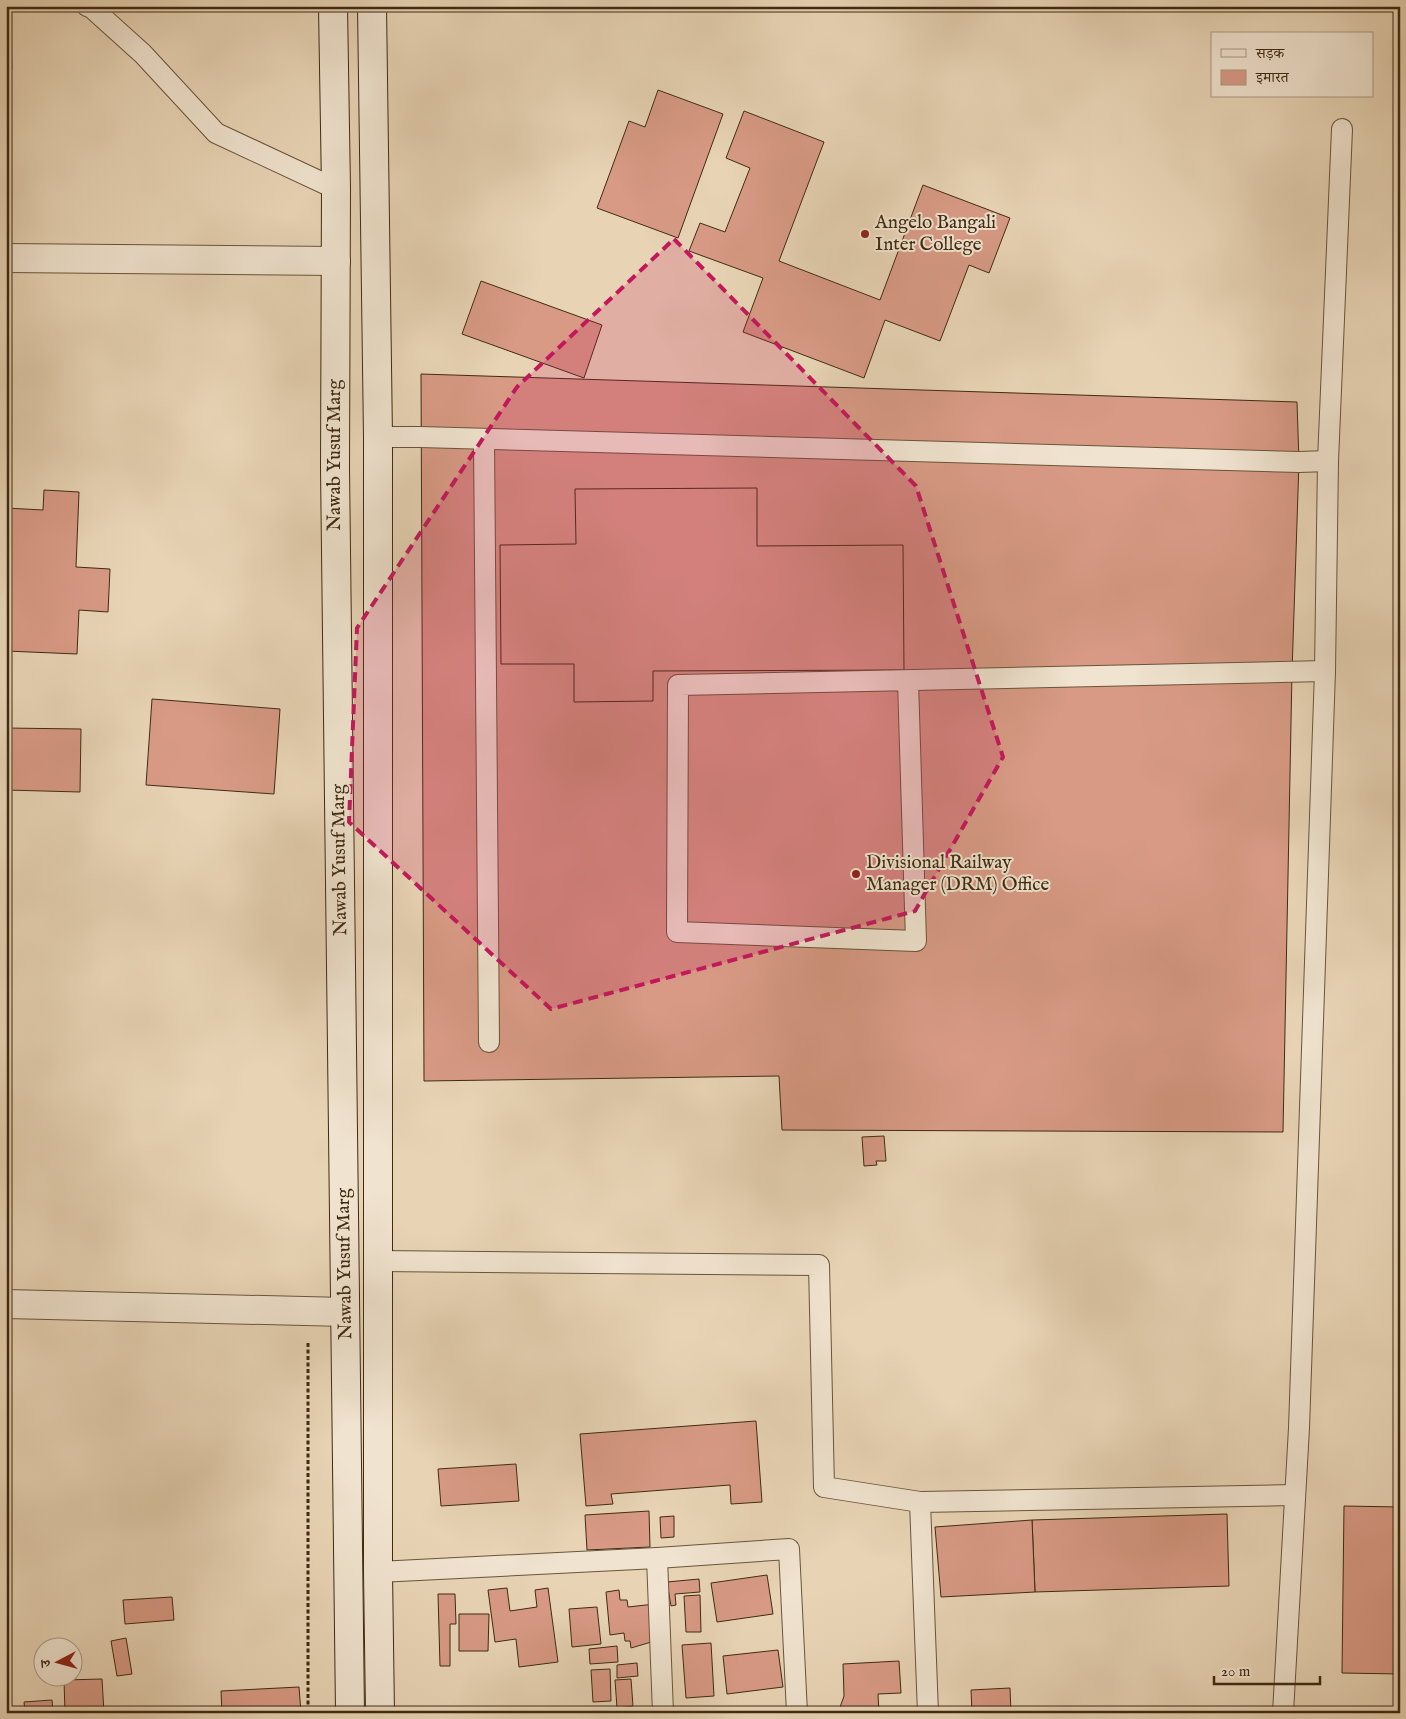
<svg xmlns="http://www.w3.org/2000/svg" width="1406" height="1719" viewBox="0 0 1406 1719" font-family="'IM FELL English','Noto Serif Devanagari',serif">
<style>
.building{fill:#d89a85;stroke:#3f2b12}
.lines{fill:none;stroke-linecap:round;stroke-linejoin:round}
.lane-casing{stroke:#69553b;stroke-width:22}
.street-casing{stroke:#69553b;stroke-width:30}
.secondary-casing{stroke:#3f2b12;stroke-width:30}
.path{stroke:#3f2b12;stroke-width:3;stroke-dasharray:4 2.5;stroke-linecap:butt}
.lane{stroke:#f0e3cf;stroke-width:20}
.street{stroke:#f0e3cf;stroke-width:28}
.secondary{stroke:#f0e3cf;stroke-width:28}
.marked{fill:#c2185b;fill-opacity:0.2;stroke:#c2185b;stroke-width:4;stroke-dasharray:10 6;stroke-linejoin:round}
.poi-dot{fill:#8f2418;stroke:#f0e3cf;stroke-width:2}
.labels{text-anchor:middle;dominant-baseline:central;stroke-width:4;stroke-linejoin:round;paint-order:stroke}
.poi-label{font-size:19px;fill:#3f2b12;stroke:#f0e3cf;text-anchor:start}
.street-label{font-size:19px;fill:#3f2b12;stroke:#f0e3cf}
</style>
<rect width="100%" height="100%" fill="#e8d4b5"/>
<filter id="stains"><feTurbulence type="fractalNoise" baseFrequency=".004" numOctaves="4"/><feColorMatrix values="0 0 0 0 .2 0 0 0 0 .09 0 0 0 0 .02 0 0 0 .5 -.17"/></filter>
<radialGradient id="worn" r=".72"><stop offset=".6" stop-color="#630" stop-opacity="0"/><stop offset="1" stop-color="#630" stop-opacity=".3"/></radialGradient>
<!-- building -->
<g class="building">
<polygon points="6,40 11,40 12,69 6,69"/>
<polygon points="658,90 723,114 678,238 597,208 629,121 645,127"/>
<polygon points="744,111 824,142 779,261 880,300 923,185 1010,218 989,273 969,265 940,341 885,320 864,378 743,332 763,278 689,251 700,223 725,232 750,168 726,158"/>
<polygon points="481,281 602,325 584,378 462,334"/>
<polygon points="421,374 1297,402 1299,462 1292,672 1283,1132 782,1130 779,1076 424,1081"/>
<polygon points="757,488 757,546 903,545 904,670 653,671 653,701 574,702 574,664 501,664 500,545 576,544 575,489"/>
<polygon points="44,490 79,492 76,567 110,569 108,612 79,610 77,654 6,651 6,508 43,510"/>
<polygon points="152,699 280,709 274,794 146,785"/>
<polygon points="6,728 81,729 80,792 6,790"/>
<polygon points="884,1136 886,1161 876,1161 877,1165 864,1166 862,1137"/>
<polygon points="756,1421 762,1502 731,1504 730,1485 611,1494 613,1504 586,1506 580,1434"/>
<polygon points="516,1464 519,1501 441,1506 438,1469"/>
<polygon points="1344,1506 1400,1507 1400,1674 1342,1673"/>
<polygon points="649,1511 650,1547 587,1550 585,1515"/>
<polygon points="1227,1514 1229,1586 1035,1592 1032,1520"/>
<polygon points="674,1516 674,1537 661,1538 660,1517"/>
<polygon points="1032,1520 1035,1592 941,1597 935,1527"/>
<polygon points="767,1575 773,1614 717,1622 711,1583"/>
<polygon points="699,1579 700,1592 675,1594 676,1605 671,1606 667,1582"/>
<polygon points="507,1588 510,1611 537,1607 535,1590 548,1588 558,1662 519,1667 516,1639 495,1642 488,1590"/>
<polygon points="619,1590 620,1600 627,1600 628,1607 655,1604 658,1640 631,1648 630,1641 625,1641 624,1633 610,1635 606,1592"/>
<polygon points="438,1594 455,1594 456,1624 450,1624 450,1666 440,1666"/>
<polygon points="700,1595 701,1632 686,1632 684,1596"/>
<polygon points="172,1597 174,1620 125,1624 123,1600"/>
<polygon points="597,1607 601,1644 572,1647 569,1609"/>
<polygon points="459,1614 489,1614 488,1651 459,1651"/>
<polygon points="126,1638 132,1674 117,1676 111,1641"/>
<polygon points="711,1643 714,1696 686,1698 682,1645"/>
<polygon points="617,1646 618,1662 590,1664 589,1649"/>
<polygon points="778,1650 783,1687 727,1694 723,1656"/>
<polygon points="899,1661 901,1693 878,1694 879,1713 838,1713 844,1696 843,1664"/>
<polygon points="637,1663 638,1676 617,1678 617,1665"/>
<polygon points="610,1669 611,1701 593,1702 591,1670"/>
<polygon points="102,1679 104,1713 65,1713 64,1680"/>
<polygon points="631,1679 633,1706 617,1708 615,1680"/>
<polygon points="299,1687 301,1713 222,1713 221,1691"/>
<polygon points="1010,1688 1011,1713 972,1713 971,1690"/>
<polygon points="52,1700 53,1713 25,1713 24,1702"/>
</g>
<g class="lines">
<defs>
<g id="lane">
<polyline points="87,6 92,8 143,54 216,133 336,189"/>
<polyline points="378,437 420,437 1299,462 1328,461"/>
<polyline points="484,439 489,1042"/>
<polyline points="908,681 916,941 677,932 678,685 1325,671"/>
<polyline points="378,1261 819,1265 824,1487 920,1502 928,1713"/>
<polyline points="920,1502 1295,1495"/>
<polyline points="657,1558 663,1713"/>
<polyline points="378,1572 657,1558 789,1549 797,1713"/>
<polyline points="1283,1713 1299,1428 1325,671 1328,461 1342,129"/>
</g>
<g id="street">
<polyline points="6,258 336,261"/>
<polyline points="6,1304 345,1312"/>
</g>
<g id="secondary">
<polyline points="333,6 336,189 335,468 350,1713"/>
<polyline points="372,6 378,437 378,1572 380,1713"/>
</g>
</defs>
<!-- lane casing -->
<use href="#lane" class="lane-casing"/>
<!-- street casing -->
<use href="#street" class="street-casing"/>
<!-- secondary casing -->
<use href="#secondary" class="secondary-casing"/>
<!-- path -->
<polyline class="path" points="308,1343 308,1713"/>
<!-- lane -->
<use href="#lane" class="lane"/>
<!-- street -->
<use href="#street" class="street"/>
<!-- secondary -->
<use href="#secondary" class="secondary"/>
</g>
<!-- marked area -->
<path class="marked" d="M674 239 916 486 1003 757 915 911 551 1009 349 822 357 628 517 387Z"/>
<!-- markers -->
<g class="poi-dot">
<circle cx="865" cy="234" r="5"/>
<circle cx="856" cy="874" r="5"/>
</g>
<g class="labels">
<!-- poi labels -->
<g class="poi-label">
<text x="875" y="223">Angelo Bangali<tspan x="875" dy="22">Inter College</tspan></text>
<text x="866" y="863">Divisional Railway<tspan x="866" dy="22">Manager (DRM) Office</tspan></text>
</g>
<!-- street labels -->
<g class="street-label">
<text transform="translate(335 455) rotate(-90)">Nawab Yusuf Marg</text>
<text transform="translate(340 860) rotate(-91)">Nawab Yusuf Marg</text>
<text transform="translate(345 1264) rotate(-91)">Nawab Yusuf Marg</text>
</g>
</g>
<!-- margin -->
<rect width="1406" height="1719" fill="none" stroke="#e8d4b5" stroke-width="25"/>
<rect x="8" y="8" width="1391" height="1704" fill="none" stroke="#3f2b12" stroke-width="2.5"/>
<rect x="12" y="12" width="1381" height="1694" fill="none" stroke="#3f2b12"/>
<!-- legend -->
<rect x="1211" y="32" width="162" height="65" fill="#f0e3cf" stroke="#a99983"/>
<rect x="1221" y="49" width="25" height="8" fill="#f0e3cf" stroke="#a99983"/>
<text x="1256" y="58" font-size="15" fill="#3f2b12">सड़क</text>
<rect x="1221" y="70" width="25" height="15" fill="#d89a85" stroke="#a99983"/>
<text x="1256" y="82" font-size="15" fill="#3f2b12">इमारत</text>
<!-- north arrow -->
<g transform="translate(58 1662) rotate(264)"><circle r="24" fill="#f0e3cf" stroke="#a99983"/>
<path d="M0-4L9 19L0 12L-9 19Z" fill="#8f2418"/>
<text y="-8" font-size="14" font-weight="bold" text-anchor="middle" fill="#3f2b12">उ</text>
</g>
<!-- scale -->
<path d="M1214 1676v8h106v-8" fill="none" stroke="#3f2b12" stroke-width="2.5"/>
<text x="1221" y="1676" font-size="15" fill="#3f2b12" stroke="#f0e3cf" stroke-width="4" paint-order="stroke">20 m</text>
<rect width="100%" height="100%" filter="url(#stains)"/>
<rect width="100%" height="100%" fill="url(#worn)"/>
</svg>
